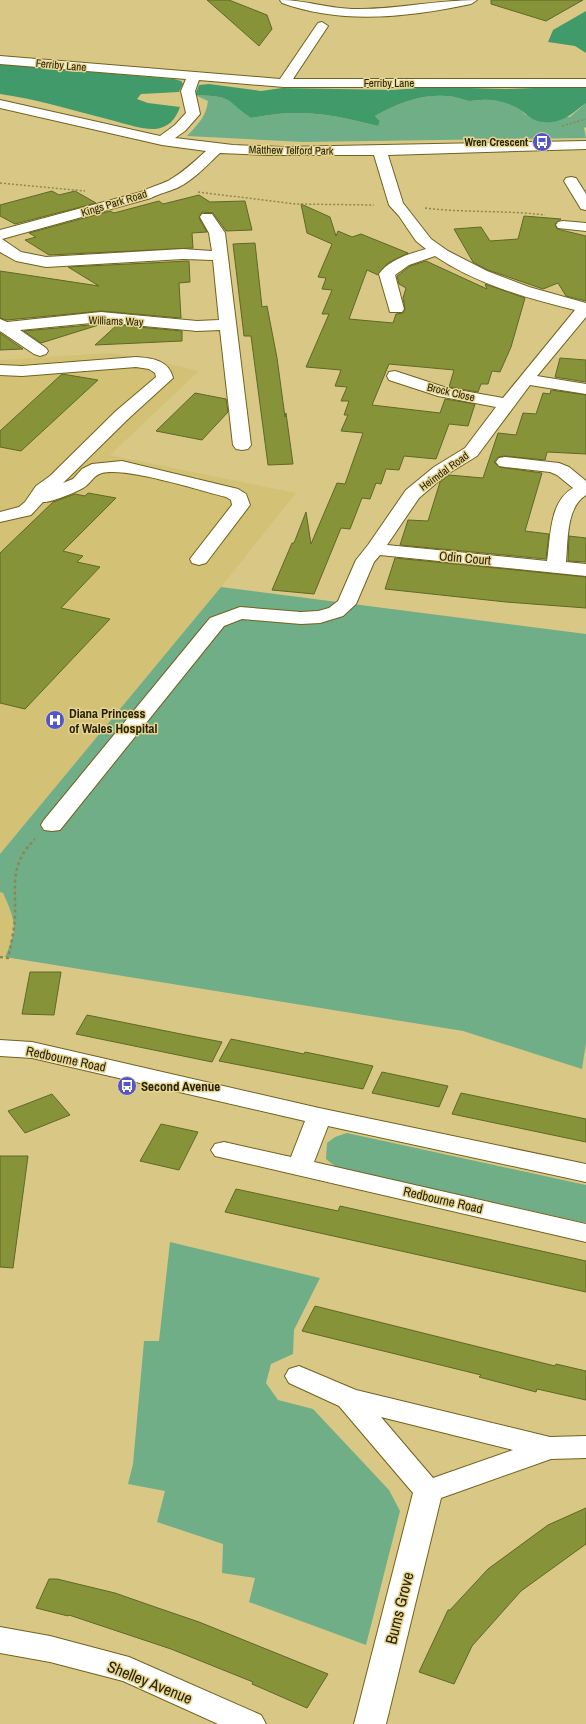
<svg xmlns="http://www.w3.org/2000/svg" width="586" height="1724" viewBox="0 0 586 1724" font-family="'Archivo Narrow',sans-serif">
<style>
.built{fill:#d3c175}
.green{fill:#70ae88}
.forest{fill:#419a69}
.building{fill:#869339;stroke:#5f6827}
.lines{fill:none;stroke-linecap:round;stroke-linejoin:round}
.minor-casing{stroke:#71621d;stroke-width:2}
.path-far1{stroke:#918451;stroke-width:1.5;stroke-dasharray:2 2;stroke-linecap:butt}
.path{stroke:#918451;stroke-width:2.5;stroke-dasharray:3 3;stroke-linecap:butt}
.minor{fill:#fff;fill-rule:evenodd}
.labels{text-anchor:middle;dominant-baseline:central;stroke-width:3;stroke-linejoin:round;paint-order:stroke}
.far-street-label{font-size:11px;fill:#282206;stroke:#e6d592}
.far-poi-label{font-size:11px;font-weight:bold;fill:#282206;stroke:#e6d592;text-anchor:end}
.street-label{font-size:13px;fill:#282206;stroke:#e6d592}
.poi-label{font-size:13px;font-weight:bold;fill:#282206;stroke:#e6d592;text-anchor:start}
.near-street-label{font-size:16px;fill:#282206;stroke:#e6d592}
</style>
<rect width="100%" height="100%" fill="#d9c885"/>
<!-- built -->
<g class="built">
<polygon points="109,353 139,357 199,371 110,455 296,493 221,587 0,854 0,360"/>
<polygon points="0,892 3,893 14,917 13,939 5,957 0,957"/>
</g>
<!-- green -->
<g class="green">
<path d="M195 95C206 96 223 95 232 102 238 108 243 113 251 118 301 108 330 114 378 126L380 121 375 116C396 104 421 94 445 96 454 96 461 99 469 101 473 101 478 100 482 100 498 99 515 103 526 115L570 117 586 103V127L584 128 586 138 303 142 187 136C198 124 206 117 208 101Z"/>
<path d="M221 587 586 634V1043L582 1069 463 1031 5 957C18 928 16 922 3 893L0 892V854Z"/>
<polygon points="347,1133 586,1185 586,1223 336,1167 326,1159 327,1143 335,1137"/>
<polygon points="170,1242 320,1278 294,1330 293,1354 271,1364 266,1383 278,1400 313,1409 389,1490 400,1511 366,1645 249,1602 255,1578 222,1573 223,1544 157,1522 165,1491 128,1484 133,1464 144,1341 159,1341"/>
</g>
<!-- forest -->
<g class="forest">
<polygon points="586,11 586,53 575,46 548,42 553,30"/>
<path d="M0 64 174 79 181 81 183 84 179 92 141 94 137 99 148 103 180 107C176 119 168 128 155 129 143 130 119 122 107 119 71 110 37 99 0 94Z"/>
<path d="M209 84 261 91 282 88 393 90 431 87 506 89 586 86V103C575 111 567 120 552 122 529 124 529 112 511 105 501 101 492 99 481 100 477 100 473 101 469 101 461 99 454 96 445 96 421 94 396 104 375 116L380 121 378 126C330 114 301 108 251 118 243 113 238 108 231 102 223 95 206 96 195 95L199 85Z"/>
</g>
<!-- building -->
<g class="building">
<polygon points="207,0 229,0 267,15 272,29 259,46"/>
<polygon points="491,0 583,0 546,21 491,4"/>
<polygon points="52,191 59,195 75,191 96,203 15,224 0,216 0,205"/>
<polygon points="199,195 210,202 245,201 252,230 226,231 213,213 202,212 199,218 207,232 192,233 193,248 49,255 25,240 36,237 29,233 110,211 114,213 159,201 163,204"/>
<polygon points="301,204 330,217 336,236 338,231 352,237 361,234 408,253 388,263 378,275 367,270 349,319 393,323 396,314 403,313 405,309 403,298 406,288 399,284 397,276 410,266 426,261 487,289 485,284 525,298 511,347 500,372 492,371 488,384 481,384 478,392 449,387 454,370 389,364 372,405 440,413 445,399 475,404 468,426 449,424 436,459 404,456 399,470 386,469 381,484 376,483 370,499 362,498 350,529 341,528 314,594 272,590 292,543 294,543 306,512 311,544 337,483 345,484 363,433 341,431 348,415 344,415 349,401 341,401 347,387 335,386 341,370 306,367 329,314 322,314 332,290 322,289 326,278 318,277 332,244 307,233"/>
<polygon points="524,216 561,219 555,224 557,229 586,236 586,301 566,296 558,283 543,289 488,270 473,262 454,229 481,227 490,241 518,239"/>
<polygon points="255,243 262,307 267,306 277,358 285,417 286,413 293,464 268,465 251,336 244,336 233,244"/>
<polygon points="189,261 190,282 179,283 181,318 101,311 7,320 0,318 0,271 99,286 68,267"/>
<polygon points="101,324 102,324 41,343 24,331"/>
<polygon points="117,325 182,331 182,341 95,345"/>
<polygon points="0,333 23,349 0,350"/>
<polygon points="560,358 586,360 586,382 555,377"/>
<polygon points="62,374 98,380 21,451 0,447 0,431"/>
<polygon points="551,390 586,395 586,454 547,452 545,460 505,456 498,457 494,462 499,467 542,473 525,531 549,534 546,559 400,545 408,520 428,521 440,482 449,475 483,478 498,433 516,435 523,413 536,414 543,393 550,394"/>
<polygon points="195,393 226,399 228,412 202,440 156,431"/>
<polygon points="88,493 116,498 63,551 83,556 77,562 100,567 61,608 110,619 25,709 0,703 0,553 53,502 75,494 85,496"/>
<polygon points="569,536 586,538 586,562 568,561"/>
<polygon points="395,558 586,577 586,608 506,602 385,589"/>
<polygon points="30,972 61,972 54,1015 22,1014"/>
<polygon points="87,1015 186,1035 222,1042 212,1062 76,1034"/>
<polygon points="231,1039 304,1054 305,1052 373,1066 363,1089 219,1061"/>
<polygon points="382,1072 448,1086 439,1107 372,1093"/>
<polygon points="461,1093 586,1119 586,1142 452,1114"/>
<polygon points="52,1094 70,1115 25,1133 8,1111"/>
<polygon points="161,1124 198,1132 179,1170 140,1161"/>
<polygon points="0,1156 28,1156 13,1268 0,1267"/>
<polygon points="236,1189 338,1211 340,1206 586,1261 586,1292 225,1212"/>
<polygon points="315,1306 555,1366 556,1364 586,1371 586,1400 537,1389 536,1392 479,1377 481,1375 302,1331"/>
<polygon points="586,1508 586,1544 521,1591 472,1646 454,1684 419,1672 448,1610 450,1610 488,1569 548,1525"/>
<polygon points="49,1579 57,1579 115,1593 158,1608 199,1622 328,1674 307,1708 252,1684 253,1682 171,1649 69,1615 68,1616 36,1608"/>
</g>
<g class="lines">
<defs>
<g id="minor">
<path d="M280 0C304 0 327 8 352 9 394 10 435 0 477 0L471 4C409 17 343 25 282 3Z"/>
<path d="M322 22 328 26 293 79H586V87H284L199 80 195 91 200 114 185 131 175 138 233 145 283 147 586 141V149L388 155 403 203 431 239 448 251 487 271 529 287 586 303V317L537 376 586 384V394L530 385 477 456 446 475 419 498 387 545 547 561C551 536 549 502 573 488L557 475 550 472 505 467 499 466 496 462 499 458 505 457 559 463 569 467 586 481V495C566 507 568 541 566 562L586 564V576L380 555 374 562 356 604 343 616 320 623 301 624 242 619 224 626 60 830 52 831 44 830 41 825 44 820 210 618 240 607 301 612 318 611 329 608 338 601 356 560 368 545 406 490 434 467 465 448 496 407 438 396 389 380 387 376 389 372 395 371 447 388 503 398 575 310C527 298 476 284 435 256L409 265 395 275 404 309 402 312H390L379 274C390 259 409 254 426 249L416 241 399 216 389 205 374 155H266L220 153C207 165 194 180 177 188 168 192 160 193 151 198L2 239 21 252 46 257 183 249 212 251 209 233 200 217 202 214H212L225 233 251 445 248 449 242 450 236 449 233 445 220 330 197 331 101 322 20 330 46 348 48 351 46 354 40 356 34 354 0 331V319L7 322 101 312 197 321 219 320 213 260 183 259 46 267 16 261 0 252V230L141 192C150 187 159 185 168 181 182 173 194 162 206 151L162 145 0 108V100L160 136 175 125 186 113 181 91 186 79 0 64V56L280 79 318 23Z"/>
<polygon points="571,177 576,178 586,194 586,210 581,209 564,181 566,178"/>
<polygon points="563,221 586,223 586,231 558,228 556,225 558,222"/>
<path d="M136 357C152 358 169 360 173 378L128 419 63 483 73 479 82 469 92 464 122 461 238 489 246 494 250 505 206 563 199 565 192 563 190 559 232 505 231 500 226 497C198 490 127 467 102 473 94 475 92 481 86 486 80 491 50 503 43 502L31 515 0 522V512L19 507 25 502 36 486 50 476 116 411 156 377 155 373 149 369 136 367 22 376 0 375V365L22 366Z"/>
<polygon points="0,1040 32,1042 319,1108 586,1164 586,1182 328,1126 314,1162 586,1224 586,1242 215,1156 211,1150 215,1144 224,1142 291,1157 305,1121 32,1058 0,1056"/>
<path d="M299 1366 356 1390 550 1437 586 1436V1458L551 1459 441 1498 386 1724H354L413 1493 339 1406 289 1383 285 1376 289 1369ZM381 1417 513 1450 433 1478Z"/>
<polygon points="0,1627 50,1636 129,1657 261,1715 266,1724 218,1724 123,1681 50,1662 0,1653"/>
</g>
</defs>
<!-- minor casing -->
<use href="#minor" class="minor-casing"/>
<!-- path-far1 -->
<g class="path-far1">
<polyline points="562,126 586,119"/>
<polyline points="0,183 85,191"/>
<polyline points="198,192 296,204 374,205"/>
<path d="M425 208C465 213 505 210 545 215"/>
</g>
<!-- path -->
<path class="path" d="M0 957 8 958C11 945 14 931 15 918 16 885 9 865 35 839"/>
<!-- minor -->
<use href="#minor" class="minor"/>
</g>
<!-- icons -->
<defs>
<symbol id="bus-disc" viewBox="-11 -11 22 22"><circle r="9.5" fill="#5156cd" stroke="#e6d592"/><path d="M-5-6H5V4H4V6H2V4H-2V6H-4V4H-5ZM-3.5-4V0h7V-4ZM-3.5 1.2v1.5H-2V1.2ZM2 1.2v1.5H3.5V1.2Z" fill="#fff"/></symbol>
<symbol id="hospital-disc" viewBox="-11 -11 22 22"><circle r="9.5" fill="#5156cd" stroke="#e6d592"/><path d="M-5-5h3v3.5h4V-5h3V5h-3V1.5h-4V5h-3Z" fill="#fff"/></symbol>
</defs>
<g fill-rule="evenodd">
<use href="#bus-disc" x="531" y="131" width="22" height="22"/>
<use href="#hospital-disc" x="44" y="709" width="22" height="22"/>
<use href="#bus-disc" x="116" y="1075" width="22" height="22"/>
</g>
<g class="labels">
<!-- far-street labels -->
<g class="far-street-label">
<text transform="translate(61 65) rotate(5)">Ferriby Lane</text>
<text x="389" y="83">Ferriby Lane</text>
<text transform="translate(291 150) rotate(1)">Matthew Telford Park</text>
<text transform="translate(114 203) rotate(-17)">Kings Park Road</text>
<text transform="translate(116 321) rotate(2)">Williams Way</text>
<text transform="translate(451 392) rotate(13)">Brock Close</text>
<text transform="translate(444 471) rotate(-36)">Heimdal Road</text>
</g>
<!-- far-poi labels -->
<g class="far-poi-label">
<text x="528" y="142">Wren Crescent</text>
</g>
<!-- street labels -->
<g class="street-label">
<text transform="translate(465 558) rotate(5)">Odin Court</text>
<text transform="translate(66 1059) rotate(12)">Redbourne Road</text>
<text transform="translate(443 1200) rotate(13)">Redbourne Road</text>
</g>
<!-- poi labels -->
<g class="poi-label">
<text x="69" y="713">Diana Princess<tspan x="69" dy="15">of Wales Hospital</tspan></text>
<text x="141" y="1086">Second Avenue</text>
</g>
<!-- near-street labels -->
<g class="near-street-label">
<text transform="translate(399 1608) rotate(-76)">Burns Grove</text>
<text transform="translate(150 1682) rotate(22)">Shelley Avenue</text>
</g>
</g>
</svg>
